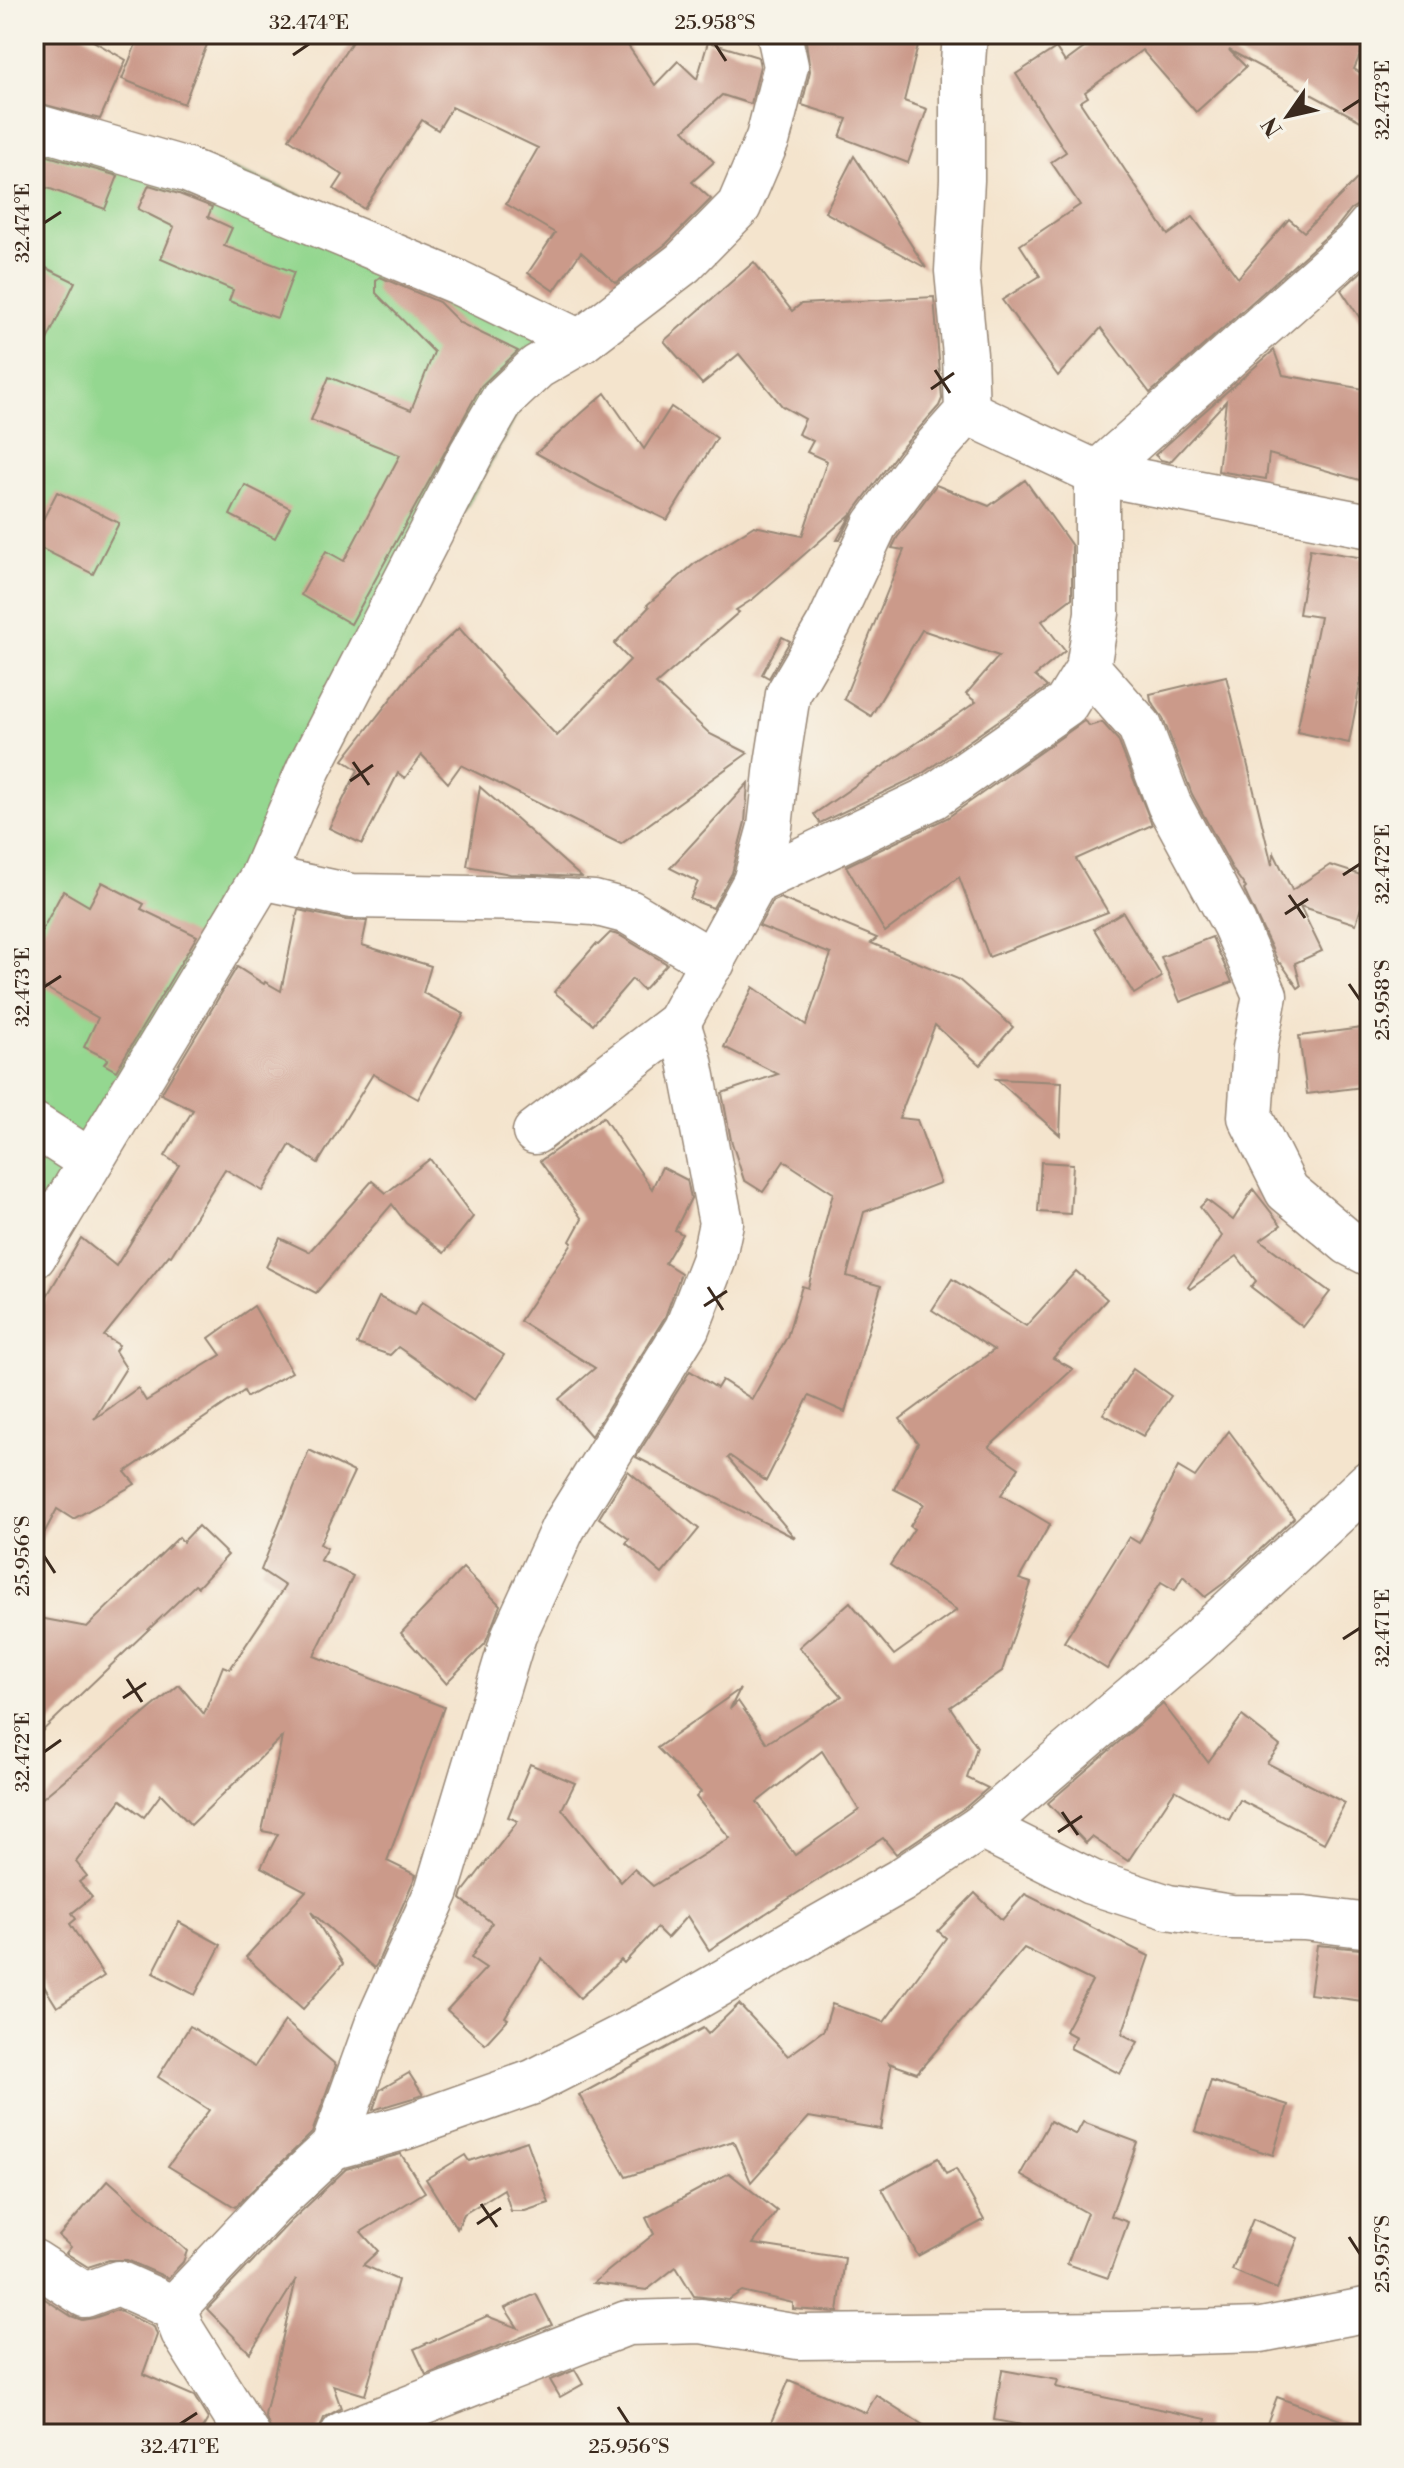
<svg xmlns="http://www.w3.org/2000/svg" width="1404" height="2468" viewBox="0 0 1404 2468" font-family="'Libre Bodoni',serif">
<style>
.green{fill:#94d790;stroke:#688057;stroke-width:2}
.building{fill:#cb9a8a;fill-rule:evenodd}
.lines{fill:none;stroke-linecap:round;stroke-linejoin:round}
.minor-casing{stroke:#988776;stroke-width:47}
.minor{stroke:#fff;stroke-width:44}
.ticks{fill:none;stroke:#3b2a1e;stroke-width:3}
.neatline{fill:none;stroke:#3b2a1e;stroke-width:3}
.ticks-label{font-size:20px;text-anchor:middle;fill:#3b2a1e}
</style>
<rect width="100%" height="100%" fill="#f7f3e8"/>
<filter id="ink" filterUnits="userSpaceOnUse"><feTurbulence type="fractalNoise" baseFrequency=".0125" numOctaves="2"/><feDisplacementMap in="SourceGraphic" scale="16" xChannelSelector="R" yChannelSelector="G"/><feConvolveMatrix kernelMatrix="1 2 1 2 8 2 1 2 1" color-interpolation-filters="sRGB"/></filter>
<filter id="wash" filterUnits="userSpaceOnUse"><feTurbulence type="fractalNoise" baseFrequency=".006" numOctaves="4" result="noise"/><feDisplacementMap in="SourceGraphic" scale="32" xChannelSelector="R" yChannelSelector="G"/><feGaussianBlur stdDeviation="1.8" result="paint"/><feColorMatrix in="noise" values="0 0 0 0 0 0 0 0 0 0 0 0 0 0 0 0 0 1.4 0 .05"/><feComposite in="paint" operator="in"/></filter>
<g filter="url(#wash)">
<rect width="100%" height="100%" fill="#f4e4cd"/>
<!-- green -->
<polygon class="green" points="34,98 110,122 321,203 554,346 187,1021 34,1295"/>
<g id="blocks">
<!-- building -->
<g class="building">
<polygon points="34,34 81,34 126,60 100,119 34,102"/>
<polygon points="140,34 211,34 184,104 122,79"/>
<polygon points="357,34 620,34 655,85 678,61 697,79 708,42 758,57 760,66 751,104 722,95 684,130 714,162 692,182 711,199 666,244 616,283 581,252 554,291 528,273 555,233 506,204 538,148 452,107 438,130 422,120 364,209 334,189 343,175 289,139"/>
<polygon points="805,34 921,34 904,101 927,109 908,163 840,137 847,119 802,105 810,71"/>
<polygon points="1103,34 1369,34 1354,69 1370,78 1370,126 1229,50 1246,67 1196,112 1142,50 1085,92 1088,97 1080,102 1168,235 1193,217 1238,278 1289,219 1304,232 1370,166 1370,202 1361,203 1351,209 1337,227 1150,393 1101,328 1058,376 1002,300 1040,276 1020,245 1080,205 1051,162 1066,152 1016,74 1056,48 1065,62"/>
<polygon points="34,152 118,176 105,209 34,183"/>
<polygon points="854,156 880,196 926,268 825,212"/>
<polygon points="149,185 179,194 212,207 208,217 232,228 224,246 294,272 277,318 229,301 233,290 161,259 174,227 138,209"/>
<polygon points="34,262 75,282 34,367"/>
<polygon points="754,262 792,311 801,304 934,297 942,399 939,406 899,451 855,510 840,540 837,540 852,513 753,599 736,610 739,612 656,684 710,734 748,753 621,844 461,765 448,783 422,755 405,778 398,773 362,844 329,828 358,770 343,760 415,668 459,628 501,675 500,676 557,736 630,660 614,644 649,607 647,605 694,564 754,526 802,536 827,461 807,452 813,441 798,434 805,419 782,406 739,354 702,384 664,341"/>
<polygon points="1370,264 1370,333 1341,290"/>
<polygon points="380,277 439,302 460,323 518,351 481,386 351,624 301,595 326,551 344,561 400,455 311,420 329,377 411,410 434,352 376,293 376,280"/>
<polygon points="1274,350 1283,375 1370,390 1370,483 1269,454 1266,479 1218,471 1226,401 1170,462 1161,460 1155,455"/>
<polygon points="605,393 644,449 671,407 717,438 667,520 598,487 536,453"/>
<polygon points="1025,480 1072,546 1072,598 1042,621 1065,651 1035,676 1047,687 920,775 820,823 814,814 976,702 966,694 999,656 922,630 871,716 844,699 904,550 892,548 897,538 936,485 989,506"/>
<polygon points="245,485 290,508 275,538 230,515"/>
<polygon points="57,492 119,523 93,574 34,545 34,537"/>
<polygon points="1310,549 1370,559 1370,632 1349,743 1297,732 1320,617 1299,614"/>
<polygon points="782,637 790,641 769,678 762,674"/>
<polygon points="1226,676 1272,865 1274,853 1292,890 1330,865 1370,878 1356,924 1300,906 1322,951 1295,963 1301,986 1298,988 1281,963 1279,964 1244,890 1246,888 1233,870 1192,794 1163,718 1151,701 1150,694"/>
<polygon points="1084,721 1090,726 1102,722 1118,740 1152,825 1076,859 1108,912 989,957 959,877 885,932 846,866 947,818"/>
<polygon points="748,783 745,822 732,873 713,908 690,899 698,882 670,868"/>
<polygon points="480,787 512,815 581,877 510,874 467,866"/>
<polygon points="102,882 144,904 141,909 197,936 116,1071 104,1064 108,1059 84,1047 98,1018 34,981 34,945 63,891 89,906"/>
<polygon points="780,898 877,938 871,943 958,979 1013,1027 980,1065 935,1025 899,1118 917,1120 940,1183 864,1212 847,1276 881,1286 845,1412 809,1396 766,1481 730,1456 728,1458 795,1538 636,1457 690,1371 717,1388 722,1380 752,1399 787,1337 802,1286 808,1288 833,1193 784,1161 763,1192 744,1180 731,1140 722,1093 778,1074 724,1047 753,987 806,1025 831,954 759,926 773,901"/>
<polygon points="298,910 346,920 367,921 362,945 431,966 423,993 464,1014 418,1099 373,1074 318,1163 290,1145 263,1191 225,1169 171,1256 169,1255 104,1336 119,1345 115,1351 126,1368 94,1419 138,1388 146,1401 221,1355 209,1338 254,1306 292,1372 247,1397 244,1391 125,1472 135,1484 73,1519 57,1509 34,1552 34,1318 81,1238 116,1266 179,1165 165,1156 193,1110 161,1094 237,967 264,984 265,982 281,991"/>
<polygon points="1123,912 1162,977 1134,994 1094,929"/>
<polygon points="610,933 619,935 667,964 643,990 632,979 593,1024 554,992 596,944 598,945"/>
<polygon points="1212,937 1232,982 1180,1002 1161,957"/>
<polygon points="1370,1027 1370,1086 1307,1094 1299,1036"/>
<polygon points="996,1079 1062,1082 1060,1135"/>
<polygon points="603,1117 652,1189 662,1167 687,1180 691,1198 675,1230 682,1234 665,1263 681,1273 665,1317 591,1436 559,1399 595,1368 520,1321 572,1243 570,1241 582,1219 540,1161"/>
<polygon points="430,1159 473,1217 444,1253 406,1223 392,1204 316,1293 266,1267 280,1238 309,1252 372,1181 386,1193"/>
<polygon points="1041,1162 1073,1164 1070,1214 1038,1212"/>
<polygon points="1253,1189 1281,1225 1260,1240 1330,1292 1303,1327 1251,1287 1256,1281 1237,1256 1190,1289 1188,1287 1222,1236 1200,1207 1207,1200 1233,1220"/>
<path d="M1076 1271 1107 1299 1053 1358 1073 1369 989 1447 1019 1468 1001 1495 1050 1524 1019 1579 1031 1583 1002 1671 950 1707 977 1747 967 1778 988 1788 966 1807 896 1854 883 1838 709 1950 687 1916 667 1938 657 1928 624 1963 621 1960 580 1998 542 1958 505 2017 508 2019 485 2044 447 2010 486 1968 471 1958 492 1923 461 1899 463 1892 518 1821 508 1817 530 1764 575 1783 562 1809 621 1882 634 1869 653 1886 730 1838 696 1797 701 1792 657 1748 740 1689 730 1709 738 1701 767 1743 842 1696 799 1647 850 1602 894 1655 957 1610 890 1565 914 1529 910 1526 924 1504 894 1489 918 1443 900 1419 994 1350 932 1310 952 1279 1026 1326ZM822 1751 859 1810 795 1855 757 1802Z"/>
<polygon points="379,1297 414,1315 422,1302 504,1355 474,1400 398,1347 390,1355 357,1344"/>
<polygon points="1133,1369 1171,1396 1143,1436 1103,1414"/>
<polygon points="1229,1431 1294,1518 1224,1583 1205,1597 1183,1576 1175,1590 1161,1582 1107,1669 1064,1642 1129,1537 1139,1543 1178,1467 1195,1477"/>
<polygon points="309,1450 354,1472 320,1544 327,1548 320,1560 353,1576 314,1656 444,1707 387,1861 416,1875 377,1964 374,1968 311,1912 343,1964 303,2009 246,1957 306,1891 261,1867 278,1834 262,1831 282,1737 191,1825 161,1794 144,1817 121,1800 76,1862 87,1876 79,1882 92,1897 72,1913 76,1919 70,1924 104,1976 57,2007 34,1970 34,1805 179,1685 204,1714 223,1666 230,1669 285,1586 261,1570"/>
<polygon points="628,1471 699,1529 662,1574 626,1543 629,1539 599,1518"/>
<polygon points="198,1526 228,1555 198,1587 195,1585 34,1739 34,1617 87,1627 179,1537 183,1542"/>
<polygon points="463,1568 500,1605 485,1644 446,1683 401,1633"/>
<polygon points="1163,1704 1208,1762 1242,1716 1280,1746 1267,1763 1345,1803 1324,1843 1240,1800 1229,1820 1175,1790 1128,1861 1092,1837 1086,1843 1048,1803"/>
<polygon points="975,1893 1002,1920 1025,1894 1149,1956 1122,2034 1138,2042 1120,2074 1070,2048 1076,2037 1065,2031 1092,1981 1024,1948 917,2073 889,2063 891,2066 881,2129 809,2117 751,2182 733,2141 626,2177 579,2095 703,2028 708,2034 739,2004 788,2056 824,2030 832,2004 884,2022 946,1938 938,1931"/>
<polygon points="179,1922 221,1945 195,1995 153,1973"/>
<polygon points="1317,1945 1370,1950 1370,2002 1310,1994"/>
<polygon points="285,2021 336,2065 312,2133 235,2207 168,2166 209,2110 158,2077 190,2026 255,2066"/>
<polygon points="409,2073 423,2095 373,2110 380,2090"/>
<polygon points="1211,2081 1288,2105 1273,2155 1195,2131"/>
<polygon points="1050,2121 1076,2135 1083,2122 1137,2142 1111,2216 1128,2222 1108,2278 1067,2264 1087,2213 1020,2175"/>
<polygon points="527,2141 549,2203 525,2211 511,2211 504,2189 464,2214 457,2229 426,2179 465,2155 469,2161"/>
<polygon points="401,2154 425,2192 361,2232 378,2251 363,2265 398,2280 365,2395 333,2385 341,2408 324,2418 318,2433 272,2434 265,2415 296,2279 250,2353 207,2309 290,2222 346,2169"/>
<polygon points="938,2158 946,2174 956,2169 984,2220 918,2256 882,2189"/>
<polygon points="729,2173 777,2211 753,2244 845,2258 838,2312 793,2309 793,2303 742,2291 728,2300 694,2296 676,2267 647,2290 593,2283 654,2234 646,2218"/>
<polygon points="108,2180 187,2251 183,2262 168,2278 127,2260 109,2260 88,2267 66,2253 71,2247 59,2236"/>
<polygon points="1253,2219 1298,2238 1277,2289 1232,2270"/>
<polygon points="34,2292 71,2316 82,2320 94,2318 117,2310 154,2327 157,2335 143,2374 194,2396 208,2419 199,2434 34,2434"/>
<polygon points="536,2294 552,2325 426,2375 414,2349 487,2316 518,2328 505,2308"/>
<polygon points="575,2370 583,2384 560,2397 550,2380"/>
<polygon points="1002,2370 1058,2380 1056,2387 1206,2419 1204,2434 1071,2434 994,2420"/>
<polygon points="789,2380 866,2413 876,2395 937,2434 766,2434"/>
<polygon points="1277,2397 1367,2430 1366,2434 1263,2434"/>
</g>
</g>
</g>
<g filter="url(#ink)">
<use href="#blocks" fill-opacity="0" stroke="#988776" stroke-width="2"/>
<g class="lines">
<defs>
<g id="minor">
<polyline points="34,126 187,170 457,282 580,342"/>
<polyline points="967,412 1097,473 1370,526"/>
<polyline points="1088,668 1140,727 1169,804 1234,924 1265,995 1255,1048 1250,1117 1287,1191 1349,1243 1370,1254"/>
<polyline points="262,877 351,896 533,899 594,903 629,912 713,962"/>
<polyline points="755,882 933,797 1066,704 1088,668 1097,613 1097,473 1355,244 1370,226"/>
<polyline points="34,1125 90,1161"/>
<polyline points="535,1132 678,1023 755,882 770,827 777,764 788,694 829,624 875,525 919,466 967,412 965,355 957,271 962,180 962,77 965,34"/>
<polyline points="34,1256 262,877 309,768 471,454 503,399 537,367 580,342 683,263 739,206 768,138 786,66 779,34"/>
<polyline points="981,1827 1091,1882 1168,1907 1231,1917 1304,1918 1370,1926"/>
<polyline points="333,2147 406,2127 533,2082 667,2014 900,1881 981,1827 1193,1646 1370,1482"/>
<polyline points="34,2262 85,2295 118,2283 174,2308 183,2332 247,2434"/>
<polyline points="174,2308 272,2204 333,2147 378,2022 437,1891 514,1635 563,1528 687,1328 713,1261 721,1223 690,1061 678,1023"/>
<polyline points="343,2434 627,2323 701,2321 798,2337 1120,2334 1261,2330 1370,2309"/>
</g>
</defs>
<!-- minor casing -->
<use href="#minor" class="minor-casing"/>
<!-- minor -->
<use href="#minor" class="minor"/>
</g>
</g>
<!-- ticks -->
<path class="ticks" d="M715 44 726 61M293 55 309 44M1343 111 1360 100M44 223 61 212M935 370 950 393M931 389 954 373M353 762 369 785M350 781 373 765M1343 875 1360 864M1289 895 1305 918M1285 914 1308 899M1349 984 1360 1000M44 987 61 976M708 1287 723 1310M704 1306 727 1291M44 1556 55 1573M1343 1639 1360 1628M127 1679 142 1702M123 1698 146 1683M44 1752 61 1740M1062 1812 1078 1835M1058 1832 1082 1816M481 2204 497 2227M477 2224 501 2208M1349 2237 1360 2254M618 2407 629 2424M180 2424 197 2413"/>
<!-- margin -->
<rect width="1404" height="2468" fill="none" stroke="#f7f3e8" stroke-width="88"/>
<!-- north arrow -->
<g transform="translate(1288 116) rotate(236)" stroke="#f7f3e8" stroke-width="6" paint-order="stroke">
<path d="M0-6L14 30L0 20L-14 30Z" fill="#3b2a1e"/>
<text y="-12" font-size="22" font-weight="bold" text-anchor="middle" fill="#3b2a1e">N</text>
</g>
<rect x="44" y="44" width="1316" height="2380" class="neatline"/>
<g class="ticks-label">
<text x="309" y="29">32.474°E</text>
<text x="715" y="29">25.958°S</text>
<text transform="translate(1382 100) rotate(-90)" y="7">32.473°E</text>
<text transform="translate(22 223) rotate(-90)" y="7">32.474°E</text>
<text transform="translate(1382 864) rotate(-90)" y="7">32.472°E</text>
<text transform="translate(22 987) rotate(-90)" y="7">32.473°E</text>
<text transform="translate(1382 1000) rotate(-90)" y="7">25.958°S</text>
<text transform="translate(22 1556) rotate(-90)" y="7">25.956°S</text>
<text transform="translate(1382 1628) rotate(-90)" y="7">32.471°E</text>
<text transform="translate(22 1752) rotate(-90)" y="7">32.472°E</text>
<text transform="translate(1382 2254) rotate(-90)" y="7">25.957°S</text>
<text x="180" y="2453">32.471°E</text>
<text x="629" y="2453">25.956°S</text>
</g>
</svg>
